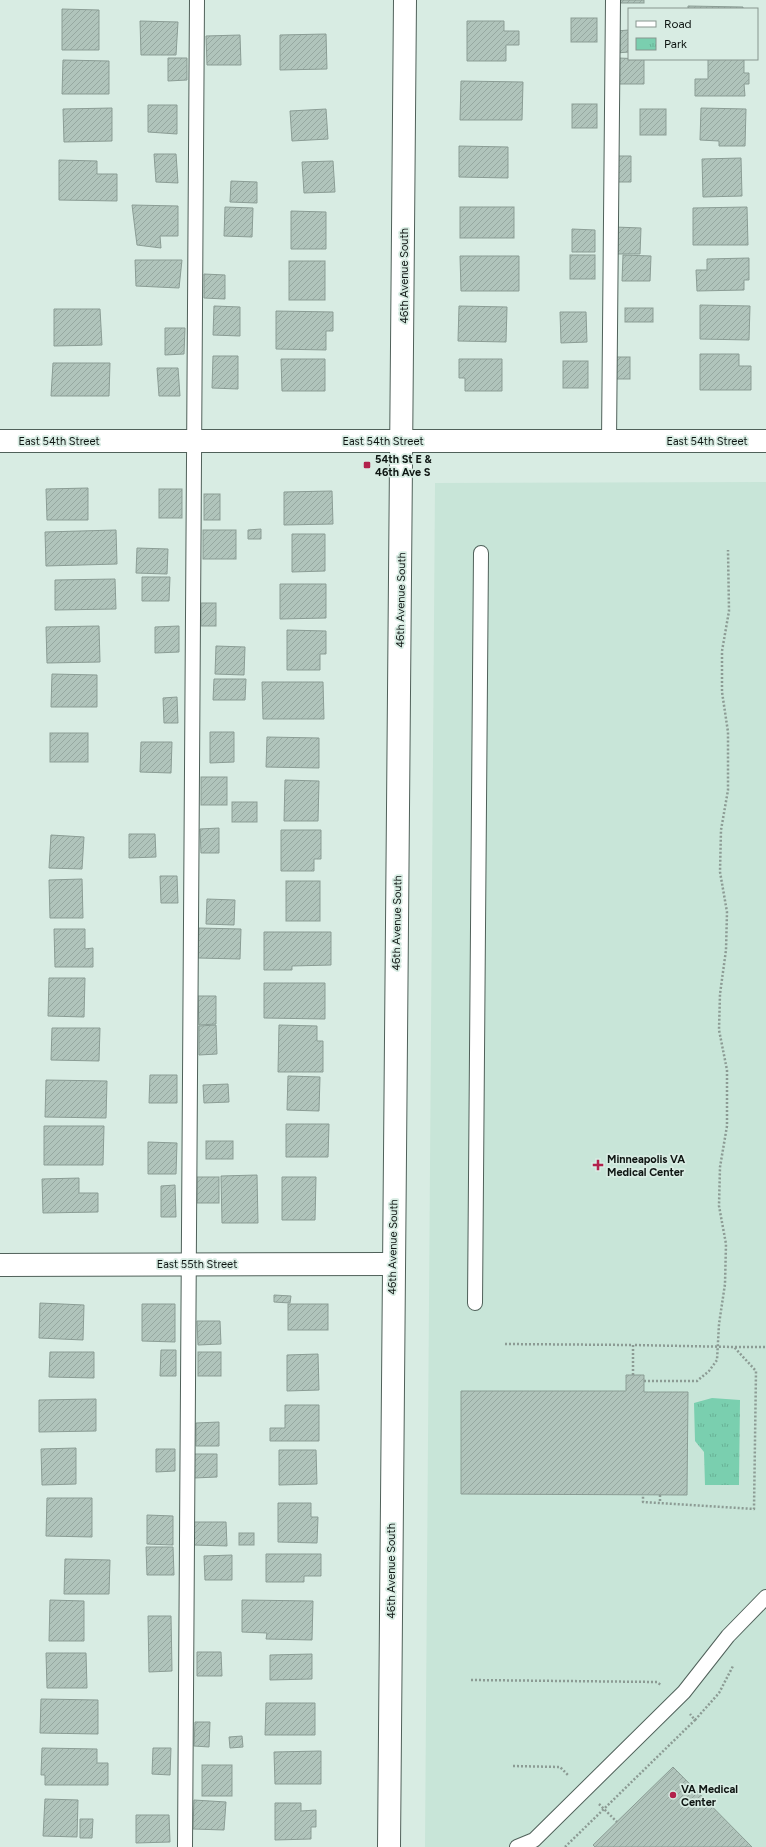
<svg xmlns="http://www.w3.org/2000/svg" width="766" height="1847" viewBox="0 0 766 1847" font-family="Figtree,sans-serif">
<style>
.built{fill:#c8e5d8}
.park{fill:url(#park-tufts)}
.building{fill:url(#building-hatch);stroke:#8b9d95}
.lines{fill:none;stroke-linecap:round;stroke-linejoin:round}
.lane-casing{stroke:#50615a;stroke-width:16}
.street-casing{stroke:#50615a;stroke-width:24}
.secondary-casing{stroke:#50615a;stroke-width:24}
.path{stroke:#8c9b94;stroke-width:2.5;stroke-dasharray:2 2;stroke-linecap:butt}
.lane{stroke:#fff;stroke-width:14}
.street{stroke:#fff;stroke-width:22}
.secondary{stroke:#fff;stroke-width:22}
.poi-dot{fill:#b2214c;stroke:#d8ece3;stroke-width:1.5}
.labels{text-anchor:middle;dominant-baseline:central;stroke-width:3.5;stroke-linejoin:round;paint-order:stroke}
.street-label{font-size:11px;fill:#0e1512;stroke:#d8ece3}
.poi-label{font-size:11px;font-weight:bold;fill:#0e1512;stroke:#d8ece3;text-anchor:start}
</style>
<defs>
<pattern id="park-tufts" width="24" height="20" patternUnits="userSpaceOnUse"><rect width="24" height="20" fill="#7acfaf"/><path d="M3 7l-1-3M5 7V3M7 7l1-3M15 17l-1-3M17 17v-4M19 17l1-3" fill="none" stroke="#68b196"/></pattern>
<pattern id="building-hatch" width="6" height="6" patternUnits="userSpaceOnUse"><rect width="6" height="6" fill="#b0c4bb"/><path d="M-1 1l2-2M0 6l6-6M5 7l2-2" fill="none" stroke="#96a8a0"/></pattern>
</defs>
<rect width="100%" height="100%" fill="#d8ece3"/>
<!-- built -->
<polygon class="built" points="766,482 766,1847 425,1847 435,483"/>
<!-- park -->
<polygon class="park" points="712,1398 740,1400 739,1485 705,1485 704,1452 695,1441 694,1403"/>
<!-- building -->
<g class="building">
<rect x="616" y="0" width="28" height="3"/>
<polygon points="688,6 743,7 743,9 688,9"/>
<polygon points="62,9 99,10 99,50 62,50"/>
<rect x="571" y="18" width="26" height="24"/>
<polygon points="140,21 178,22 176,55 141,55"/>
<polygon points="467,21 504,21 504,31 519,31 519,45 506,45 506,61 467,61"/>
<polygon points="629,30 629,52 616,53 616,31"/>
<polygon points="326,34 327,69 280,70 280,35"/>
<polygon points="240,35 241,65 207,65 206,36"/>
<polygon points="168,58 187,58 187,80 168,81"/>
<polygon points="618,58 644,59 644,84 618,84"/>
<polygon points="708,59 744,59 744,73 749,73 749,84 744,84 745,96 695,96 695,79 708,79"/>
<polygon points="63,60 109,61 109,94 62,94"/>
<polygon points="461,81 523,82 522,120 460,120"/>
<rect x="572" y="104" width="25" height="24"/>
<polygon points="148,105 177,105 177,134 148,132"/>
<polygon points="112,108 112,141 64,142 63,109"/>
<polygon points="701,108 746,109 745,146 719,146 719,141 700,140"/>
<polygon points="326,109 328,139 292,141 290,111"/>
<rect x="640" y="109" width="26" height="26"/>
<polygon points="459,146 508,147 508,178 459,177"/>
<polygon points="154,154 176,154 178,183 156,182"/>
<polygon points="615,156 631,156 631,182 616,182"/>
<polygon points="741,158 742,196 703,197 702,159"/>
<polygon points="59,160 97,161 97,174 117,174 117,201 59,200"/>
<polygon points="333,161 335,192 304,193 302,162"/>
<polygon points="231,181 257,182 257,203 230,202"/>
<polygon points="132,205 178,206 178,236 160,236 161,248 137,245"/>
<polygon points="225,207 253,208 252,237 224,236"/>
<rect x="460" y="207" width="54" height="31"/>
<polygon points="747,207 748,245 693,245 693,208"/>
<polygon points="291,211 326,212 326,249 291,249"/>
<polygon points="615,227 641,228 640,254 614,254"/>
<polygon points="572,229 595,230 595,252 572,252"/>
<rect x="570" y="255" width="25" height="24"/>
<polygon points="623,255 651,256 650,281 622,281"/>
<polygon points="460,256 519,256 519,291 461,291"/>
<polygon points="749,258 749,280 744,280 744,290 697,291 696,270 707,270 707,259"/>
<polygon points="135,260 182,260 179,288 136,286"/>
<rect x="289" y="261" width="36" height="39"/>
<polygon points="204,274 225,275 225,299 204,298"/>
<polygon points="700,305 750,306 749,340 700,339"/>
<polygon points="214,306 240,307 240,336 213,335"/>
<polygon points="459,306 507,307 506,342 458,341"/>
<rect x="625" y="308" width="28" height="14"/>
<polygon points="54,309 100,309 102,345 54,346"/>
<polygon points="276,311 333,312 333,331 326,331 326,350 276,349"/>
<polygon points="560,312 586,312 587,342 561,343"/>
<polygon points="165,328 185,328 184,354 165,355"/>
<polygon points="700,354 739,354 739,366 751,366 751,390 700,390"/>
<polygon points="213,356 238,356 238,389 212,388"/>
<rect x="615" y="357" width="15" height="22"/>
<polygon points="281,359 325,359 325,391 282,391"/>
<polygon points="459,359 502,359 502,391 465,391 465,378 459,378"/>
<rect x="563" y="361" width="25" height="27"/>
<polygon points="53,363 110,363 109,396 51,396"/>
<polygon points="157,368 178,368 180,396 159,396"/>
<polygon points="88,488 88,520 47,520 46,489"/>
<rect x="159" y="489" width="23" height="29"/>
<polygon points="332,491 333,524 284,525 284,492"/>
<rect x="204" y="494" width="16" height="26"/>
<polygon points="261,529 261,539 248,539 248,530"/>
<polygon points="116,530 117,564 46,566 45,532"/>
<rect x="203" y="530" width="33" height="29"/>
<polygon points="292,534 325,534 325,571 292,572"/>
<polygon points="137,548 168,549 167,574 136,573"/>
<polygon points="142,577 170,577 169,601 142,601"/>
<polygon points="115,579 116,609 55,610 55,580"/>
<polygon points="280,584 326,584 326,618 280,619"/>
<rect x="201" y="603" width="15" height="23"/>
<polygon points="99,626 100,662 47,663 46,627"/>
<polygon points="179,626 179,652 155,653 155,627"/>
<polygon points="287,630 326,631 326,654 320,654 320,670 287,670"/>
<polygon points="216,646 245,647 244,675 215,674"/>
<polygon points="52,674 97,675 97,707 51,707"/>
<polygon points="214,679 246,679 245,700 213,700"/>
<polygon points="262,682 323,682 324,719 263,719"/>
<polygon points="177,697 178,723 164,723 163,698"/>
<polygon points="210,732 234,732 234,762 210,763"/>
<rect x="50" y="733" width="38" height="29"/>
<polygon points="267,737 319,738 319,768 266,767"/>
<polygon points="141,742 172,742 171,773 140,772"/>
<rect x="201" y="777" width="26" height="28"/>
<polygon points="285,780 319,781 318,821 284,821"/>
<rect x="232" y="802" width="25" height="20"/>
<polygon points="219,828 219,853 201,853 200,829"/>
<polygon points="281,830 321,830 321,859 314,859 314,871 281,871"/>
<polygon points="129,834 155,834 156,857 129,858"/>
<polygon points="51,835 84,837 82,869 49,868"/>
<polygon points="160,876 177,876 178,903 161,903"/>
<polygon points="82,879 83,918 50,918 49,880"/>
<rect x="286" y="881" width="34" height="40"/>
<polygon points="207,899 235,900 234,925 206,924"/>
<polygon points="199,928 241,929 240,959 198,958"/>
<polygon points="54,929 85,929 85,949 93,948 93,967 55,967"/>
<polygon points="264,932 331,932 331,965 292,966 292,970 264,970"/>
<polygon points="49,978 85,978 84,1017 48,1016"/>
<polygon points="264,983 325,983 325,1019 264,1018"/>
<polygon points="198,996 216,996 216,1024 199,1025"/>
<polygon points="216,1025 217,1054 199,1055 199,1026"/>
<polygon points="279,1025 317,1026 317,1041 323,1041 323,1072 278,1072"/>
<polygon points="52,1028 100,1028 99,1061 51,1060"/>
<polygon points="150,1075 177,1075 177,1103 149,1103"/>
<polygon points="288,1076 320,1077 319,1111 287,1110"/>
<polygon points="46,1080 107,1081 106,1118 45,1117"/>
<polygon points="228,1084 229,1102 204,1103 203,1085"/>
<polygon points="286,1124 329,1124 328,1157 286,1157"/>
<polygon points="44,1126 104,1126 103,1165 44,1165"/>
<rect x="206" y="1141" width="27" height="18"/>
<polygon points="148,1142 177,1143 176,1174 148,1174"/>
<polygon points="257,1175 258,1223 222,1223 221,1176"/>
<rect x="197" y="1177" width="22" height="26"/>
<polygon points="282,1177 316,1177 315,1220 282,1220"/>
<polygon points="79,1178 79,1193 98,1193 98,1212 43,1213 42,1179"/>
<polygon points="175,1185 176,1217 161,1217 161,1186"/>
<polygon points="274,1295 291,1296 290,1303 274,1302"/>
<polygon points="40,1303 84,1305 83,1340 39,1338"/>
<polygon points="142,1304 175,1304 175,1342 142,1341"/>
<rect x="288" y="1304" width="40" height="26"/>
<polygon points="197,1321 220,1321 221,1344 198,1345"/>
<polygon points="161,1350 176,1350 176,1376 160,1376"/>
<polygon points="50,1352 94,1352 94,1378 49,1377"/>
<rect x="198" y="1352" width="23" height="24"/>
<polygon points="318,1354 319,1390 287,1391 287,1355"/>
<polygon points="626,1375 644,1375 644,1392 688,1392 687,1495 461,1494 461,1391 626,1391"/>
<polygon points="96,1399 96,1431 39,1432 39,1400"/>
<polygon points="285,1405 319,1405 319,1441 270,1441 270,1428 285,1428"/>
<polygon points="219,1422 219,1446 196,1446 196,1423"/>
<polygon points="76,1448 76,1484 42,1485 41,1449"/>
<polygon points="156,1449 175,1449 175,1471 156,1472"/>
<polygon points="279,1450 316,1450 317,1484 279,1485"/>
<polygon points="194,1454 217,1454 217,1477 194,1478"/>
<polygon points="47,1498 92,1498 92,1537 46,1536"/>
<polygon points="278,1503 311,1503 311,1517 318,1517 317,1543 278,1542"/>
<polygon points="147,1515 173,1516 173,1545 147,1544"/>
<polygon points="194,1522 226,1522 227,1546 194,1545"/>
<rect x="239" y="1533" width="15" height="12"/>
<polygon points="146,1547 173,1547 174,1575 147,1575"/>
<polygon points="266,1554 321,1554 321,1576 304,1576 304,1582 266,1582"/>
<polygon points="232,1555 232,1580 205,1580 204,1556"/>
<polygon points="65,1559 110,1560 109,1594 64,1594"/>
<polygon points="50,1600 84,1601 84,1641 49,1641"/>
<polygon points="242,1600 313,1601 312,1640 266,1639 267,1633 242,1632"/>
<polygon points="148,1616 171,1616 172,1671 149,1672"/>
<polygon points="197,1652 221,1652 222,1676 197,1676"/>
<polygon points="46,1653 86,1653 87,1688 47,1688"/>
<polygon points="312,1654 312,1679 270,1680 270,1655"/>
<polygon points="41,1699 98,1700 98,1734 40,1733"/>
<polygon points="266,1703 315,1703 315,1735 265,1735"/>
<polygon points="195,1722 210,1722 209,1747 194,1746"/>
<polygon points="242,1736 243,1747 230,1748 229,1737"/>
<polygon points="42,1748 97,1749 97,1763 108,1763 108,1785 45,1785 45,1775 41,1775"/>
<polygon points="153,1748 171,1748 170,1775 152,1774"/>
<polygon points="321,1751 321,1784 275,1784 274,1752"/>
<rect x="202" y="1765" width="30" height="31"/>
<polygon points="673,1767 752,1847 595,1847 593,1845"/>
<polygon points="45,1799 78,1800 77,1837 43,1836"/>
<polygon points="194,1800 226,1802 224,1830 193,1829"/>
<polygon points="275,1803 301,1803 301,1811 316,1810 316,1827 311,1827 311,1839 275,1840"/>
<polygon points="136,1815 169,1815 170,1842 136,1843"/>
<polygon points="80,1819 93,1819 92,1838 80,1838"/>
</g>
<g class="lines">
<defs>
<g id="lane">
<polyline points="609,441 613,0"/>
<polyline points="475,1303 481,553"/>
<polyline points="185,1847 197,0"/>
<polyline points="517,1847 534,1840 684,1692 728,1636 766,1597"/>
</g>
<g id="street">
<polyline points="0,1265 393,1264"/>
<polyline points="389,1847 405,0"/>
</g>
<polyline id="secondary" points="0,441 766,441"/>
</defs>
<!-- lane casing -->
<use href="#lane" class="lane-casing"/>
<!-- street casing -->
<use href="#street" class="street-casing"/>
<!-- secondary casing -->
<use href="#secondary" class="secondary-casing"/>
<!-- path -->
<g class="path">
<polyline points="505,1344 633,1345"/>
<polyline points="735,1347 766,1347"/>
<polyline points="633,1375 633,1345 734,1347 756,1371 754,1509 643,1502 643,1495"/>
<polyline points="644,1381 697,1381 709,1371 717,1360 719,1324 725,1284 726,1244 719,1206 720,1167 727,1126 727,1070 719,1030 720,994 726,950 727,912 720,872 721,830 728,790 728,732 722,692 722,651 729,611 728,550"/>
<polyline points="660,1495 660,1503"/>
<polyline points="471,1680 657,1682 661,1685"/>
<polyline points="695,1720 719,1693 733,1666"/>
<polyline points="513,1766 560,1767 569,1776"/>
<polyline points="599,1804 617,1822"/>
<polyline points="565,1847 695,1720 690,1714"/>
</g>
<!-- lane -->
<use href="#lane" class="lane"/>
<!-- street -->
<use href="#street" class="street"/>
<!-- secondary -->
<use href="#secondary" class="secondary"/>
</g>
<!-- markers -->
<g class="poi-dot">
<rect x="363" y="461" width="8" height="8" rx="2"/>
<path d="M596 1159h4v4h4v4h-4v4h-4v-4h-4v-4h4z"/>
<circle cx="673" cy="1795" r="4"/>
</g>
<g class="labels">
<!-- street labels -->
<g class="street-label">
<text transform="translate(404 276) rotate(-90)">46th Avenue South</text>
<text x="59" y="441">East 54th Street</text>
<text x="383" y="441">East 54th Street</text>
<text x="707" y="441">East 54th Street</text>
<text transform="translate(401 600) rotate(-89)">46th Avenue South</text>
<text transform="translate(397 923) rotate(-89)">46th Avenue South</text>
<text transform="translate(393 1247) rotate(-89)">46th Avenue South</text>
<text x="197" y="1264">East 55th Street</text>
<text transform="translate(391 1571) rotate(-90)">46th Avenue South</text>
</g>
<!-- poi labels -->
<g class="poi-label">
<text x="375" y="459">54th St E &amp;<tspan x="375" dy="13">46th Ave S</tspan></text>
<text x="607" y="1159">Minneapolis VA<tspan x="607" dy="13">Medical Center</tspan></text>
<text x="681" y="1789">VA Medical<tspan x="681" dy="13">Center</tspan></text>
</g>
</g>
<!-- legend -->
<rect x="628" y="8" width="130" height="52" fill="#d8ece3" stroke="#87968f"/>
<rect x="636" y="21" width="20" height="6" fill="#ffffff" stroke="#87968f"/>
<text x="664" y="28" font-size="12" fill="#0e1512">Road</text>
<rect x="636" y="38" width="20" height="12" fill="url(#park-tufts)" stroke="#87968f"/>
<text x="664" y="48" font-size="12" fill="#0e1512">Park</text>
</svg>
